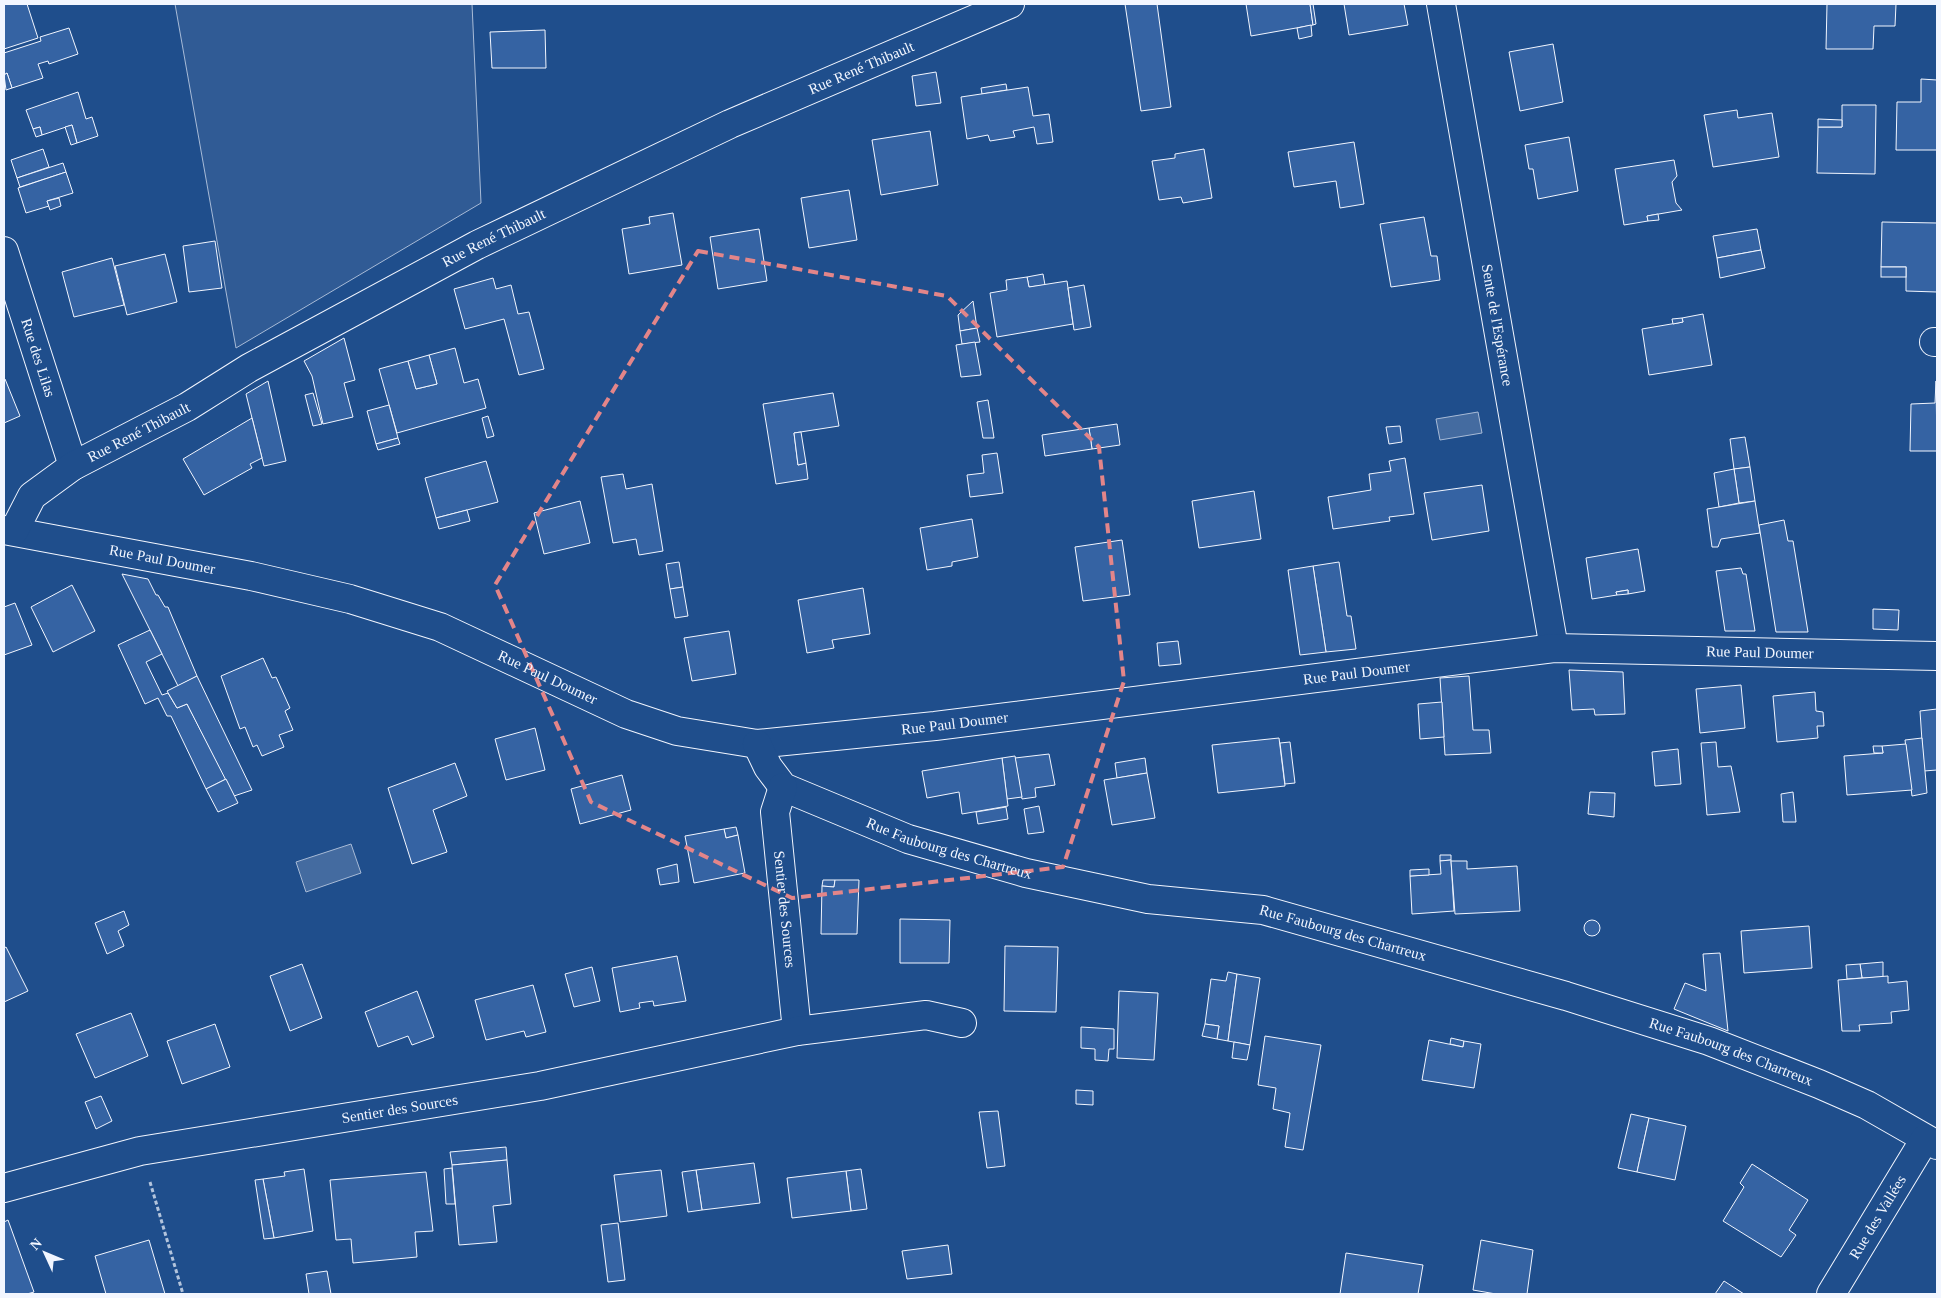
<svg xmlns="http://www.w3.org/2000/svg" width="1941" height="1298" viewBox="0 0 1941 1298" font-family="'Times New Roman',serif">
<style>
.built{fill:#305b95;stroke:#a8bbd7}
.water{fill:#446ba0;stroke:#a8bbd7}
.building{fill:#3563a3;stroke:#f2f6ff}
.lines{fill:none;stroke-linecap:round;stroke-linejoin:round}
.minor-casing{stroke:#f2f6ff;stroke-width:30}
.path{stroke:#b3c4dc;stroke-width:3;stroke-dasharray:4 2.5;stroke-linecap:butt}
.minor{stroke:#1f4e8c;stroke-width:28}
.marked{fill:none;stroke:#e38589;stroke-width:4;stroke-dasharray:10 6;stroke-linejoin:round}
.labels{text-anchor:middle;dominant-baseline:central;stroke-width:4;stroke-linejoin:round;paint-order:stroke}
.street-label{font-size:15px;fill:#f2f6ff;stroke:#1f4e8c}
</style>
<rect width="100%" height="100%" fill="#1f4e8c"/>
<!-- built -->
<polygon class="built" points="175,4 472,4 481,203 236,348"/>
<!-- water -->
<g class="water">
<polygon points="1478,412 1482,433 1440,440 1436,419"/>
<polygon points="351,844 361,873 306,892 296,862"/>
</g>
<!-- building -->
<g class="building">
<polygon points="4,4 27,4 38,38 4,49"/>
<polygon points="1125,4 1157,4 1171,107 1141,111"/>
<polygon points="1246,4 1310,4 1313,25 1251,36"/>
<polygon points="1310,4 1313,4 1316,24 1313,25"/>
<polygon points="1344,4 1404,4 1408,25 1349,35"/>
<polygon points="1827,4 1896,4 1895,26 1874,26 1873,49 1826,49"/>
<polygon points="1311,25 1312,36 1299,39 1297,28"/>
<polygon points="69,28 78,54 49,64 48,61 38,64 43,78 12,88 7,73 4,75 4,53 41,41 40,37"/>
<polygon points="545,30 546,68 492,68 490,32"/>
<polygon points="1553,44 1563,102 1520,111 1509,52"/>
<polygon points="936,72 941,103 916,106 912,76"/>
<polygon points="7,73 12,88 6,90 4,75"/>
<polygon points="1921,79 1937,80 1937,150 1896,150 1897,102 1921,102"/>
<polygon points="1006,84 1007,90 982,94 981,88"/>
<polygon points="1028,87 1033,116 1049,114 1053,142 1037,144 1034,127 1013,131 1015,137 990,141 988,135 967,139 961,97"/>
<polygon points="78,92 86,119 92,117 98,136 77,143 72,125 42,135 40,127 33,129 26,110"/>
<polygon points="1842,105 1876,105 1875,174 1817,173 1818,127 1842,127"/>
<polygon points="1737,110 1738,118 1772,113 1779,157 1713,167 1704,115"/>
<polygon points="1818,119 1842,120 1842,127 1818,127"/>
<polygon points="72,125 77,143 71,145 65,127"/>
<polygon points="40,127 42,135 36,137 33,129"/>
<polygon points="930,131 938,185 881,195 872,140"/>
<polygon points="1569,137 1578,191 1538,199 1533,169 1529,169 1525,145"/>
<polygon points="1354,142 1364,204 1340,208 1336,181 1294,187 1288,152"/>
<polygon points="43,149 49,167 17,178 11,160"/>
<polygon points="1204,149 1212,198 1183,203 1181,197 1159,200 1152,161 1175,158 1175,154"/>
<polygon points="1674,160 1677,176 1672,182 1676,203 1682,210 1647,216 1648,221 1624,225 1615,169"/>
<polygon points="63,163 66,172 20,187 17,178"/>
<polygon points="66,172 73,193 47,201 49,206 26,213 18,188"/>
<polygon points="849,190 857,240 809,248 801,198"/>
<polygon points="59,198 61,206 50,210 47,201"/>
<polygon points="673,213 682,265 629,274 622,229 650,224 649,217"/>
<polygon points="1658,214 1659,220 1648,221 1647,216"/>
<polygon points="1424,217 1431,256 1437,256 1440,280 1391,287 1380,224"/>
<polygon points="1882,222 1937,223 1937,292 1906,291 1906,267 1881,267"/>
<polygon points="759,229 767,281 718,289 710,237"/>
<polygon points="1757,229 1761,250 1717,258 1713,236"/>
<polygon points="215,241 222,288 189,292 183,246"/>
<polygon points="1761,250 1765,268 1720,278 1717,258"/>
<polygon points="165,254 177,302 127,315 115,266"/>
<polygon points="112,258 124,305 74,317 62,272"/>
<rect x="1881" y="267" width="25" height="10"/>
<polygon points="1043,274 1045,285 1029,287 1027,277"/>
<polygon points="1027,277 1029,287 1067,281 1073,324 997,337 990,293 1007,290 1006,280"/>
<polygon points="493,278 496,289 511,285 518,314 529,312 544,369 519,375 504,319 465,329 454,289"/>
<polygon points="1084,285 1091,327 1074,330 1068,288"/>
<polygon points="973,301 977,328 960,331 958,315"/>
<polygon points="1703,314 1712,365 1649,375 1642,329 1683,322 1682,318"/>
<polygon points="1682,318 1683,322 1673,324 1672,319"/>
<polygon points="977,328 980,342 962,344 960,331"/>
<polygon points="344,338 355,380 344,383 353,417 323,424 312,376 304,361"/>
<polygon points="975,342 981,375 961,377 956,345"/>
<polygon points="455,348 464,383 478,379 486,408 397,433 379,369 408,361 416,389 437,384 429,355"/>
<polygon points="429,355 437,384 416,389 408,361"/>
<polygon points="5,379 20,416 4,423 4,380"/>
<polygon points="268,381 286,461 264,466 246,394"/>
<polygon points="1936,381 1937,451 1910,451 1911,404 1935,403"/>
<polygon points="313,393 322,424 313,426 305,395"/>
<polygon points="833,393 839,426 794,433 798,465 806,463 808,479 776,484 763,404"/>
<polygon points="988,400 994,438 983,438 977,402"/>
<polygon points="389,405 398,438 376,444 367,411"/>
<polygon points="488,416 494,436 487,438 482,418"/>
<polygon points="252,418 262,458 250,464 252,468 204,495 183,459"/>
<polygon points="1117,424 1120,445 1092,449 1089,428"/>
<polygon points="1400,426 1402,442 1389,444 1386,427"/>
<polygon points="1089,428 1092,449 1045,456 1042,435"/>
<polygon points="801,432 806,463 798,465 794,433"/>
<polygon points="1745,437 1750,467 1734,469 1730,439"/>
<polygon points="398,438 400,444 378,450 376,444"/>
<polygon points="997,453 1003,493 970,497 967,475 984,473 982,455"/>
<polygon points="1405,458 1414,514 1389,517 1390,521 1333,529 1328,497 1371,490 1369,474 1391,471 1389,461"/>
<polygon points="486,461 498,502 436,518 425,478"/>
<polygon points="1750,467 1755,501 1739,503 1734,469"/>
<polygon points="1734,469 1739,503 1719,507 1714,473"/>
<polygon points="623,474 626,489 652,484 663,551 639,555 636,539 613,543 601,477"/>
<polygon points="1482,485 1489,531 1432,540 1424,493"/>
<polygon points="1254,491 1261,539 1199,548 1192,501"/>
<polygon points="580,501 590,543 544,554 534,513"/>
<polygon points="1755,501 1760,533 1721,539 1718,547 1712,547 1707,509"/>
<polygon points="467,510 470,521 439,529 436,518"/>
<polygon points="972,519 978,557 952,562 952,566 927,570 920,528"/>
<polygon points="1784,520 1788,541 1793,541 1808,632 1776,632 1759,525"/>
<polygon points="1122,540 1130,595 1083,601 1075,547"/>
<polygon points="1638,549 1645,591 1628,594 1628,590 1616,592 1617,595 1592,599 1586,558"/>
<polygon points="679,562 683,587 670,589 666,564"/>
<polygon points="1339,562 1347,616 1351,616 1356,649 1326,652 1313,566"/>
<polygon points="1313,566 1326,652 1300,655 1288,570"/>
<polygon points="1741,568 1743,574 1746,574 1755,631 1725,631 1716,571"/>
<polygon points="122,574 148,579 156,595 158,595 165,607 168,607 197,676 178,686"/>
<polygon points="72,585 95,631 53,652 31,607"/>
<polygon points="683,587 688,616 675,618 670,589"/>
<polygon points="863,588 870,634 832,640 834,648 807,653 798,600"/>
<polygon points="1628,590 1628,594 1617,595 1616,592"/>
<polygon points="15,603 32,645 4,655 4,607"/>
<polygon points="1873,609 1899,610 1898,630 1873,629"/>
<polygon points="150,630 162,654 146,662 162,695 168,693 177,708 187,704 226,779 206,789 171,716 167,716 158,698 145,704 118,645"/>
<polygon points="729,631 736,674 692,681 684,638"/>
<polygon points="1178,641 1181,664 1159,666 1157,643"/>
<polygon points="263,658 272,678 276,677 290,708 285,711 293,730 279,735 284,747 262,756 257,745 253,747 245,727 240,729 221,676"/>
<polygon points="1569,670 1623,672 1625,714 1595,715 1594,709 1572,710"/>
<polygon points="197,676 252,790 234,796 187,704 177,708 167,691"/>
<polygon points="1469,676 1473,730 1489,730 1491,753 1445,755 1440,678"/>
<polygon points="1741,685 1745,728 1700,733 1696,689"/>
<polygon points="1815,692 1816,711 1823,712 1824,726 1817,726 1818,738 1777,742 1773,696"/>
<polygon points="1442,702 1444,737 1420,739 1418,704"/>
<polygon points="1937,709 1937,770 1924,771 1920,711"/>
<polygon points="535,728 545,770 506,780 495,739"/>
<polygon points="1279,738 1285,786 1218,793 1212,745"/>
<polygon points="1922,738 1927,793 1912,796 1905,740"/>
<polygon points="1290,742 1295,783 1285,784 1280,743"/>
<polygon points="1716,742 1718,767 1731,766 1740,812 1707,815 1701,743"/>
<polygon points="1906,744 1912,790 1847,795 1844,756 1883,753 1882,746"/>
<polygon points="1873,746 1882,746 1883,753 1874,753"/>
<polygon points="1678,749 1681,784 1655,786 1652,752"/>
<polygon points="1049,754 1055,785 1035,788 1036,797 1022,799 1015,758"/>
<polygon points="1015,756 1022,797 1007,799 1002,758"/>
<polygon points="1002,758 1008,806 962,814 959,792 927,798 922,771"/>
<polygon points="1145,758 1147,773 1117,778 1115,763"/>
<polygon points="455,763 467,796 433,810 447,852 412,864 388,788"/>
<polygon points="1147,773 1155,818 1112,825 1104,780"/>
<polygon points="622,775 631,810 580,824 571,789"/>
<polygon points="226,779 238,803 218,812 206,789"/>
<polygon points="1590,792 1615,793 1614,817 1588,814"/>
<polygon points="1793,792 1796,822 1783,822 1781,794"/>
<polygon points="1039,806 1044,832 1028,834 1024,809"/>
<polygon points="1006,807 1008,819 978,824 976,812"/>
<polygon points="736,827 738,835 726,838 724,829"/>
<polygon points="724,829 726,838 738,835 745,873 694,883 685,836"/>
<polygon points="1440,855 1451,855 1451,860 1440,861"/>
<polygon points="1451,860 1454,911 1412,914 1410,876 1441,874 1440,861"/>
<polygon points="1451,861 1467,861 1467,869 1517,866 1520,911 1455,914"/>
<polygon points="677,864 679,882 660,885 657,869"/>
<polygon points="1429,869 1429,875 1410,876 1410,870"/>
<polygon points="823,880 835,880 834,887 822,886"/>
<polygon points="835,880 859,880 857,934 821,934 822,886 834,887"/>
<polygon points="124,911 129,925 118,931 124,946 107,954 95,923"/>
<polygon points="900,919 950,920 949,963 900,963"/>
<circle cx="1592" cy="928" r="8"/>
<polygon points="1809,926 1812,968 1744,973 1741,931"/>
<polygon points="1005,946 1058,947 1056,1012 1004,1011"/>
<polygon points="6,947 28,991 4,1002 4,948"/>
<polygon points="1720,953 1728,1031 1674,1009 1685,983 1706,991 1703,954"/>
<polygon points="677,956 686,1001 654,1006 653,1001 639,1003 640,1008 620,1012 612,968"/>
<polygon points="1883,962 1883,977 1862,978 1860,964"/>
<polygon points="302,964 322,1018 290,1031 270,976"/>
<polygon points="1860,964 1862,978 1847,979 1846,965"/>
<polygon points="592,967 600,1001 574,1007 565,974"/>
<polygon points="1228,972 1237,974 1228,1041 1217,1039 1219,1026 1205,1024 1211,979 1226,981"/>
<polygon points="1237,974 1260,978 1250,1045 1228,1041"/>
<polygon points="1888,976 1888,983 1907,981 1909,1010 1891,1012 1892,1023 1859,1025 1860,1031 1842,1031 1838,980"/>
<polygon points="533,985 546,1032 526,1037 524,1031 486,1040 475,1000"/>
<polygon points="417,991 434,1037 412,1045 408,1036 378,1047 365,1012"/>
<polygon points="1119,991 1158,993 1154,1060 1117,1058"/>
<polygon points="131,1013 148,1056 95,1078 76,1034"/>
<polygon points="215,1024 230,1067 182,1084 167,1041"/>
<polygon points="1205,1024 1219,1026 1217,1039 1202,1036"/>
<polygon points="1081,1027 1114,1029 1114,1049 1109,1049 1108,1061 1095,1060 1095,1049 1081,1048"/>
<polygon points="1265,1036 1321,1045 1303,1150 1285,1147 1290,1113 1273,1109 1276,1088 1258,1085"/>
<polygon points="1451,1038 1464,1041 1463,1047 1450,1044"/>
<polygon points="1429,1040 1463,1047 1464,1041 1481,1044 1474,1088 1422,1080"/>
<polygon points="1234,1042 1250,1045 1247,1060 1232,1058"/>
<polygon points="1076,1090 1093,1091 1093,1105 1076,1104"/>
<polygon points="101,1096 112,1121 96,1129 85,1102"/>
<polygon points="998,1111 1005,1166 987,1168 979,1112"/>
<polygon points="1631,1114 1649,1118 1637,1172 1618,1168"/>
<polygon points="1649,1118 1686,1126 1675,1180 1637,1172"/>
<polygon points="506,1147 507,1160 452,1165 450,1152"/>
<polygon points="507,1160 511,1204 493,1206 497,1242 459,1245 452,1165"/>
<polygon points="754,1163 760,1203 702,1210 696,1170"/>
<polygon points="1752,1164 1808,1200 1789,1230 1796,1235 1781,1257 1723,1221 1744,1187 1740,1183"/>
<polygon points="452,1168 455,1204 446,1204 444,1169"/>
<polygon points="304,1169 313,1231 274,1238 263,1179 285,1176 284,1172"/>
<polygon points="861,1169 867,1209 851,1211 846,1171"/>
<polygon points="661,1170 667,1216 620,1222 614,1175"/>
<polygon points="696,1170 702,1210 688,1212 682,1172"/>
<polygon points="846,1171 851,1211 792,1218 787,1178"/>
<polygon points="426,1172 433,1231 415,1232 417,1257 353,1263 351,1239 336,1240 330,1180"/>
<polygon points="263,1179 274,1238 264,1239 255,1180"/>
<polygon points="8,1220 34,1292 27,1294 4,1294 4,1222"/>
<polygon points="618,1223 625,1280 608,1282 601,1225"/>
<polygon points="149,1240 165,1294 106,1294 95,1256"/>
<polygon points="1481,1240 1533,1250 1527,1294 1496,1294 1473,1290"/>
<polygon points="948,1245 952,1274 907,1279 902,1251"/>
<polygon points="1346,1253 1423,1265 1418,1294 1340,1294"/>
<polygon points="327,1271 331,1294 309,1294 306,1274"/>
<polygon points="1724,1281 1744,1294 1715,1294"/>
</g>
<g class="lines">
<defs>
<g id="minor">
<path id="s1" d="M1441 4 1554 648"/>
<path id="s2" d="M4 251 73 466"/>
<polyline points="1934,342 1937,342"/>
<path id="s3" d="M4 530 251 576 350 599 440 627 626 714 677 731 757 744 935 726 1554 648 1937 656"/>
<path id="s4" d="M14 531 32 496 73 466 187 407 249 368 477 245 730 124 1010 4"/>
<path id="s5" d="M757 744 768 767 783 787 908 839 1026 873 1148 899 1263 910 1566 996 1709 1041 1819 1084 1867 1105 1937 1145"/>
<path id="s6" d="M783 787 775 812 797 1031"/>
<path id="s7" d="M4 1188 140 1151 540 1086 797 1031 926 1015 962 1023"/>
<path id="s8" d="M1831 1294 1925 1139"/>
</g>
</defs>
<!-- minor casing -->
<use href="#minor" class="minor-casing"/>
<!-- path -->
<polyline class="path" points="150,1182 183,1294"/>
<!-- minor -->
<use href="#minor" class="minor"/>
</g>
<!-- marked area -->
<path class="marked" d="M698 251 947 296 1099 447 1124 681 1063 867 792 898 591 802 495 585Z"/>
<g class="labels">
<!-- street labels -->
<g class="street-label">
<text stroke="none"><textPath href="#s4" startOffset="974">Rue René Thibault</textPath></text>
<text stroke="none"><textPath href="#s4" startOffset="569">Rue René Thibault</textPath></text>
<text stroke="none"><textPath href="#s1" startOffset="326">Sente de l'Espérance</textPath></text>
<text stroke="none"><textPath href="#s2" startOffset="112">Rue des Lilas</textPath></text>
<text stroke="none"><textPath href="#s4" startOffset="164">Rue René Thibault</textPath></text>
<text stroke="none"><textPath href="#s3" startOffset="161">Rue Paul Doumer</textPath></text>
<text stroke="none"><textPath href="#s3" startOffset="1796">Rue Paul Doumer</textPath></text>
<text stroke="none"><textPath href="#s3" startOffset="1391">Rue Paul Doumer</textPath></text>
<text stroke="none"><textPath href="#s3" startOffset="566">Rue Paul Doumer</textPath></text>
<text stroke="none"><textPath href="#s3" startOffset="986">Rue Paul Doumer</textPath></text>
<text stroke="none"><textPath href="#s5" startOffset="228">Rue Faubourg des Chartreux</textPath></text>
<text stroke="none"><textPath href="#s6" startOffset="124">Sentier des Sources</textPath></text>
<text stroke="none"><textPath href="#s5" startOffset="632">Rue Faubourg des Chartreux</textPath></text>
<text stroke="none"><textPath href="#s5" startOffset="1038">Rue Faubourg des Chartreux</textPath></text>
<text stroke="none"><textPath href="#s7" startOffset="404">Sentier des Sources</textPath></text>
<text stroke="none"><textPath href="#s8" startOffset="90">Rue des Vallées</textPath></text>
</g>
</g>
<!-- border -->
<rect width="1941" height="1298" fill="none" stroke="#f2f6ff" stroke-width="10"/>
<!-- north arrow -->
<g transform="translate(45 1253) rotate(314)" stroke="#1f4e8c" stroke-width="4" paint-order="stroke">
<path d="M0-4L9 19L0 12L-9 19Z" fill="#f2f6ff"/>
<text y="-8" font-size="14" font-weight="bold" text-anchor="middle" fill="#f2f6ff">N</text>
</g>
</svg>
